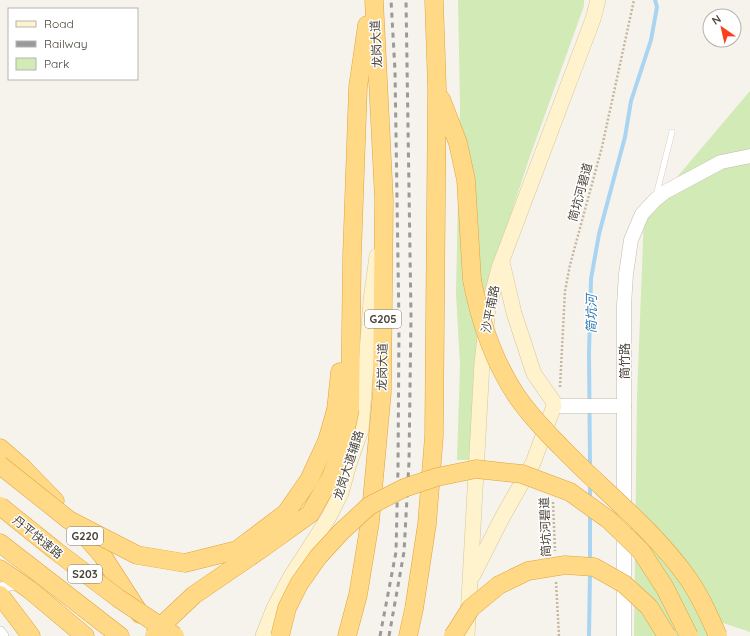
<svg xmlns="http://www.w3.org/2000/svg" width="750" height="636" viewBox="0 0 750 636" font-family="Quicksand,'Noto Sans SC',sans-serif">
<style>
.green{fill:#d2eab5}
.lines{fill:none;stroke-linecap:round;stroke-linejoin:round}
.stream{stroke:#a9d4f2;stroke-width:4}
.service-casing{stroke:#c2bbae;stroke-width:6}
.minor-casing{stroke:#c2bbae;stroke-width:12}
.tertiary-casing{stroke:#c2bbae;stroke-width:15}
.secondary-casing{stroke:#d6c79b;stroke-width:16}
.trunk-casing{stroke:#e0a43c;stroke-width:19}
.path{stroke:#c4b79f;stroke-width:2.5;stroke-dasharray:2 2;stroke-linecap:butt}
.service{stroke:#fff;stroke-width:5.5}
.minor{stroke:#fff;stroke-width:11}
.tertiary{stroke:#fff;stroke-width:14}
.secondary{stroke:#fff3cd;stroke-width:15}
.trunk{stroke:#ffd985;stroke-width:18}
.rail{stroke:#9a9a9a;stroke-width:3;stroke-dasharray:5 5;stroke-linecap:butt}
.trunk-bridge-casing{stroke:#e0a43c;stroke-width:19;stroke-linecap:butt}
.trunk-bridge{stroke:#ffd985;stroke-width:18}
.labels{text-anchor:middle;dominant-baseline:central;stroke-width:3;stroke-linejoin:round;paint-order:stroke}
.shield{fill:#fff;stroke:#817c74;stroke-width:1}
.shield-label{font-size:11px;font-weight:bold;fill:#4b4439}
.street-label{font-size:12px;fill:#4b4439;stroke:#fff}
.water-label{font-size:13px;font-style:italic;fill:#2e7ab2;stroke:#fff}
</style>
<rect width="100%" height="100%" fill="#f6f3ec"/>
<!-- green -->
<g class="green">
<polygon points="458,0 584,0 584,6 529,159 506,229 470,460 457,460 460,365 456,293 460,105"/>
<polygon points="750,91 750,632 723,623 718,636 634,636 637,396 644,216"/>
</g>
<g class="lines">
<!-- stream -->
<g class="stream">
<polyline points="590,467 589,353 591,279 599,234 625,137 631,101 651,40 657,7 655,0"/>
<polyline points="590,484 590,499"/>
<polyline points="590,514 590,563"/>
<polyline points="589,636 590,572"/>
</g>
<defs>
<polyline id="service" points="656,196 672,132"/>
<g id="minor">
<polyline points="0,589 9,585 22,584"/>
<polyline points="0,632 3,636"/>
</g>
<g id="tertiary">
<polyline points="560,406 624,406"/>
<polyline points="624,636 624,305 626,274 631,240 642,214 655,200 665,192 721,162 750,156"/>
</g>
<g id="secondary">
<polyline points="473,575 502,518 533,463 554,406 553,401 534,374 514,313 502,262"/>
<polyline points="263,636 274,608 291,576 329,517 341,493 349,464 361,430 371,300 377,256"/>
<polyline points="467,636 482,363 488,310 499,268 593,19 598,0"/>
</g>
<g id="trunk">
<polyline points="441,99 458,143 466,180 472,280"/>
<polyline points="350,409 352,256 358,87 367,25"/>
<polyline points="336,410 340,372"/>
<polyline points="0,448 23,468 55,501"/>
<polyline points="74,523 102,555 140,614"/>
<polyline points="0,543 120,636"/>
<polyline points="0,569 30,590 85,636"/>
<polyline points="0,595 31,636"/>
<polyline points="347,636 358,595 370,522 382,392 384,200 374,0"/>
<polyline points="408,636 414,609 427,524 434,436 437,88 434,0"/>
</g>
</defs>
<!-- service casing -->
<use href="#service" class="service-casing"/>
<!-- minor casing -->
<use href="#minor" class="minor-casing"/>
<!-- tertiary casing -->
<use href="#tertiary" class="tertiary-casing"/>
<!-- secondary casing -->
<use href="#secondary" class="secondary-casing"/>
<!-- trunk casing -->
<use href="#trunk" class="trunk-casing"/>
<!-- path -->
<g class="path">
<polyline points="560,387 565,291 570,265 602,147 634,0"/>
<polyline points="553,502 555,551"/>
<polyline points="556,582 559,636"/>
</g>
<!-- service -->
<use href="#service" class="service"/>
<!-- minor -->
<use href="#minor" class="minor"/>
<!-- tertiary -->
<use href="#tertiary" class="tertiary"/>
<!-- secondary -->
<use href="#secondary" class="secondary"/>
<!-- trunk -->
<use href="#trunk" class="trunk"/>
<!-- rail -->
<g class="rail">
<polyline points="380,636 396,552 398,468 399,325 395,71 391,0"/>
<polyline points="389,636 404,552 409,462 411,316 406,0"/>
</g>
<defs>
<g id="trunk-bridge">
<path d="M472 280C480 321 493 360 516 395 529 414 544 430 560 446 602 490 651 527 687 577 700 595 709 616 718 636"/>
<polyline points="0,465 69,520 137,555 185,563 237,550 286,513 309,480 327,441 336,410"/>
<polyline points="0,506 56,551 118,598 175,636"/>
<polyline points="154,636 161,626 194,595 264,547 310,514 331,477 342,448 350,409"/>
<polyline points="280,636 287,608 299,584 318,557 341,532 369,506 404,488 437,477 476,469 522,474 570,492 609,520 641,551 665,588 689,636"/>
<polyline points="453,636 471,608 499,585 528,571 565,565 594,567 624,584 649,607 667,636"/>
</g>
</defs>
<!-- trunk-bridge casing -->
<use href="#trunk-bridge" class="trunk-bridge-casing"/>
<!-- trunk-bridge -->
<use href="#trunk-bridge" class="trunk-bridge"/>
</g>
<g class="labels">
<!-- shield labels -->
<g class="shield">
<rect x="365" y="310" width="36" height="18" rx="3"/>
<rect x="67" y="527" width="36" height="18" rx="3"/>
<rect x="68" y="565" width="34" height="18" rx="3"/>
</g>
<g class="shield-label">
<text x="383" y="319">G205</text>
<text x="85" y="536">G220</text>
<text x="85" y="574">S203</text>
</g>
<!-- street labels -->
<g class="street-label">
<text transform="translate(376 44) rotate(-93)">龙岗大道</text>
<text transform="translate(580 192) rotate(-75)">简坑河碧道</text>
<text transform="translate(490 309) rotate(-79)">沙平南路</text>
<text transform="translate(624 361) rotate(-90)">简竹路</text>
<text transform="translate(382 367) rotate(-89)">龙岗大道</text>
<text transform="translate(348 465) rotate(-72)">龙岗大道辅路</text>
<text transform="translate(545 527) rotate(-92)">简坑河碧道</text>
<text transform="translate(38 537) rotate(39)">丹平快速路</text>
</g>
<!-- water labels -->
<g class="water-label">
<text transform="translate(591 314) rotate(-90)">简坑河</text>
</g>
</g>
<!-- legend -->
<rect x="8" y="8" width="130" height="72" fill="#ffffff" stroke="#b7b4b0"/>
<rect x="16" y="21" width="20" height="6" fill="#fff3cd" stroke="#b7b4b0"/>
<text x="44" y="28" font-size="12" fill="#4b4439">Road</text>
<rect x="16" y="41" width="20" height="6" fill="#9a9a9a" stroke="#b7b4b0"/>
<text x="44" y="48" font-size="12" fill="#4b4439">Railway</text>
<rect x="16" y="58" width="20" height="12" fill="#d2eab5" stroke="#b7b4b0"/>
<text x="44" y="68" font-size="12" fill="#4b4439">Park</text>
<!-- north arrow -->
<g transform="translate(722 28) rotate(326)"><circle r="19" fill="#ffffff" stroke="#b7b4b0"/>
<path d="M0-3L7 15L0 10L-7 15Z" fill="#fc3f1d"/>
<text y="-6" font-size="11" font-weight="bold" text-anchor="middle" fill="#4b4439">N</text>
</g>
</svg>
